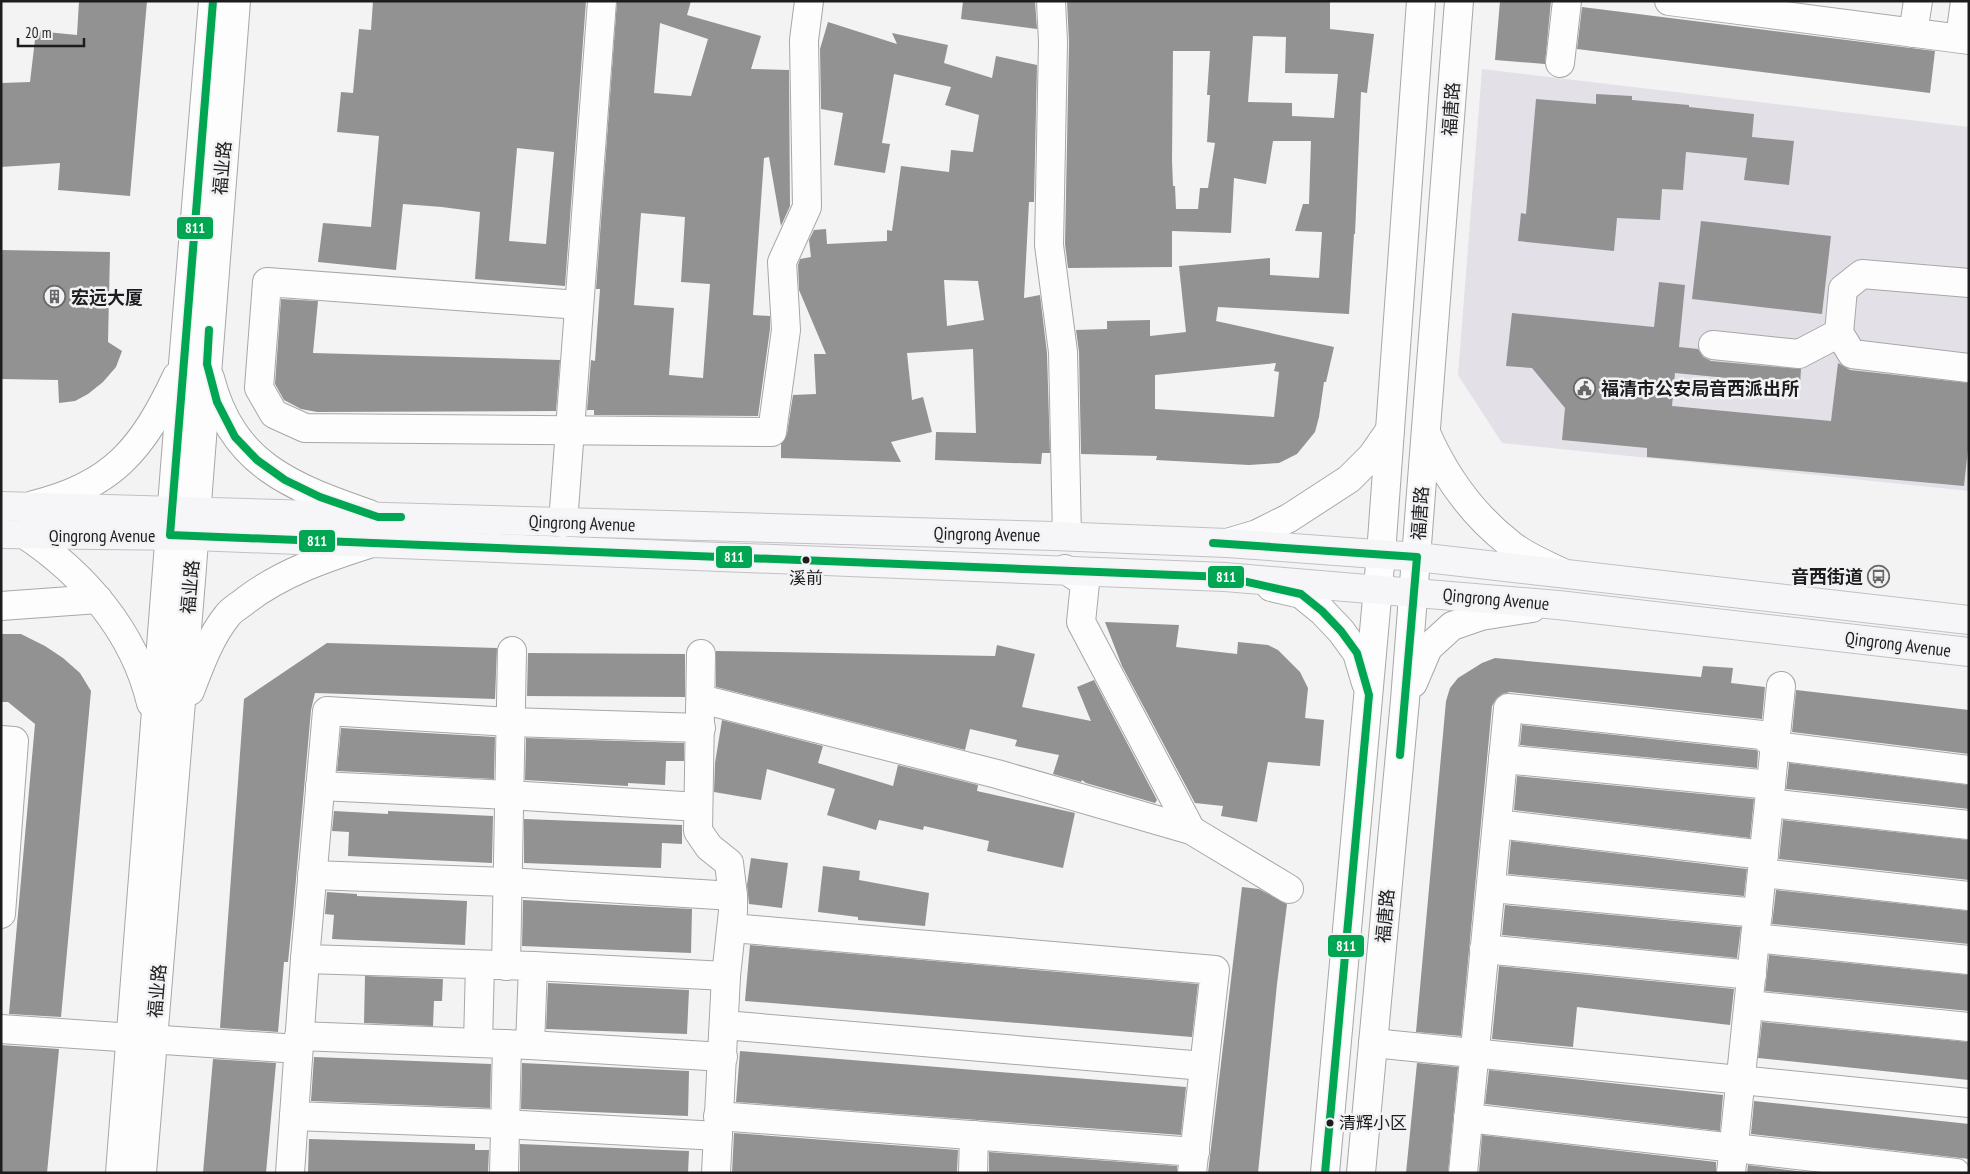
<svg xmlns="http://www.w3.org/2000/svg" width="1970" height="1174" viewBox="0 0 1970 1174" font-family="'PT Sans Narrow','Noto Sans SC',sans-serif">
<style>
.built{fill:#e3e1e7}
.building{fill:#929292;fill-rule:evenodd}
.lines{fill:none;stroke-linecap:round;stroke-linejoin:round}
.minor-casing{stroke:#a7a7a7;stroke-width:30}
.major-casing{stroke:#c2c0c5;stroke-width:30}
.minor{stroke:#fdfdfd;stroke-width:28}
.major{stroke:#f6f5f8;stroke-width:28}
.bus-1-casing{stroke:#f2f2f5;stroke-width:11}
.bus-1{stroke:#00a651;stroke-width:8}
.bus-dot{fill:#1e1d1e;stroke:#f2f2f5;stroke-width:2}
.labels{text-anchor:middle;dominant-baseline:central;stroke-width:5;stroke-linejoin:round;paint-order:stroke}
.bus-label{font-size:17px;fill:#1e1d1e;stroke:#f2f2f5}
.street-label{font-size:18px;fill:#1e1d1e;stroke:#f2f2f5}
.poi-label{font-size:18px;font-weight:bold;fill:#1e1d1e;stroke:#f2f2f5;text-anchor:start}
.line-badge{stroke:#f2f2f5;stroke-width:2}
.badge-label{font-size:14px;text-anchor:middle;font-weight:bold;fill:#fff}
</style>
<rect width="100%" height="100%" fill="#f3f3f4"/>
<!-- built -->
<polygon class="built" points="1482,69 1969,127 1969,491 1502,443 1458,375"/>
<!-- building -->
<g class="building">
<polygon points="79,1 147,1 130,196 58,190 60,163 1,167 1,83 30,82 36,31 77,35"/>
<path d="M373 1H586L565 286 475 279 480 212 442 207 403 204 396 270 318 262 323 223 371 227 379 136 337 132 341 92 353 93 359 29 371 30ZM517 148 554 152 546 244 509 241Z"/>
<path d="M617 1H691L687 15 761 36 751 69 789 70 790 206 781 226 769 157 764 158 753 315 770 316V329L758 416 594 415V410H587L591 360 595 361 600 289H596ZM660 23 708 39 691 96 654 93ZM641 213 685 217 681 282 710 284 703 378 669 375 674 308 634 305Z"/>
<polygon points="963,1 1035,1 1037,29 961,19"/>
<path d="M1067 1H1330V29L1374 34 1367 93 1361 92 1355 234H1354L1349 314 1218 307 1216 321 1334 347 1326 382H1324L1319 417 1315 432 1297 454 1279 463 1249 465 1156 460 1157 456 1081 454 1079 352 1076 330 1107 329V321L1150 320V336L1186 332 1179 266 1270 258V275L1319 278 1322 232 1295 231 1303 204H1309L1311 141H1273L1266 184 1234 178 1231 233 1172 231V267L1068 268 1065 244 1069 42ZM1253 36 1286 37 1285 73 1338 74 1334 118 1292 116V103L1248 102ZM1173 51H1210L1207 95H1210L1207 142 1215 143 1208 188H1200L1198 209H1176L1175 186H1173L1172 160ZM1276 363 1274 371 1279 372 1274 417 1155 409V375Z"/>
<polygon points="1500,1 1551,1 1545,64 1495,60"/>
<polygon points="1582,7 1935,51 1930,93 1577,49"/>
<path d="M828 22 897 44 892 33 948 45 944 63 992 78 996 56 1037 65 1034 202H1029L1024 298 1040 295 1047 353 1050 453H1042L1041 464 935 460 936 432 976 433 973 349 907 353 912 400 923 397 932 432 891 442 901 462 781 458V444L787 434 793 395 816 394 814 354H826L799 290 798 265 800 259 811 257 809 240 814 230 826 229 827 244 887 241V230L892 231 901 166 949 172 951 150 973 152 979 115 945 105 951 87 894 74 882 143 890 144 885 173 834 165 843 113 821 109 820 49ZM944 280 978 281 984 320 947 326Z"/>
<polygon points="1596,94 1632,96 1632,100 1689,105 1689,107 1754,114 1752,137 1794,141 1789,185 1744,180 1747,158 1686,152 1683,190 1662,189 1660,220 1617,218 1614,251 1518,241 1521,213 1526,214 1536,99 1596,104"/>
<polygon points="1701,221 1831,236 1822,314 1692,299"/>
<polygon points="1,250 110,252 108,342 122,351 116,367 103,382 88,394 75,401 59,403 58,380 1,379"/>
<polygon points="1659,282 1685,285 1679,347 1698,349 1703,357 1711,361 1801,369 1800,385 1675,373 1672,406 1831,421 1838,363 1850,370 1969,383 1969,440 1964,486 1647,457 1647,448 1562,440 1565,408 1532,368 1506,366 1512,313 1654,327"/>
<polygon points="281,299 318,301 313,353 560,360 556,411 317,412 301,409 284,400 275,384"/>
<polygon points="1105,622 1179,625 1176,647 1237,654 1238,642 1268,645 1278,650 1300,672 1308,688 1305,718 1324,720 1320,766 1268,762 1257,822 1221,816 1223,806 1195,803 1122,666"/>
<polygon points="1,634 21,634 45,646 63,658 80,673 91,691 61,1017 9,1014 35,724 8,702 1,702"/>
<polygon points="327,643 497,648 495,699 315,693 311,710 293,913 288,962 284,962 278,1032 220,1028 244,699"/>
<polygon points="997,645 1035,654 1022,707 1091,721 1077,687 1094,680 1157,800 1155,803 1086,783 1082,780 1081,782 1053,774 1059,755 1015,746 1017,740 970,729 965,750 716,687 716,651 995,656"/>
<polygon points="528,653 685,654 685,697 527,696"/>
<polygon points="1495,658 1701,677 1703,666 1733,668 1731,683 1765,687 1762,719 1510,692 1502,694 1496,699 1492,706 1461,1036 1416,1032 1446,701 1450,688 1458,678 1482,663"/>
<polygon points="1796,690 1969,710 1969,754 1792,732"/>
<polygon points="722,720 823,746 818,763 893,786 898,765 978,785 977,791 1075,813 1063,868 987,851 989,841 924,826 923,830 879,820 876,830 827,815 835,789 767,769 761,800 714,792 715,763"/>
<polygon points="1522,725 1756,750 1758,752 1757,768 1520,745"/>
<polygon points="341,728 495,737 494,779 337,771"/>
<polygon points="526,738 684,743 684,761 666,761 665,785 628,783 628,786 525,780"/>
<polygon points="1789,763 1969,785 1969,809 1786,789"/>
<polygon points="1517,776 1754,799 1750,838 1514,810"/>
<polygon points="334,811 388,814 388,811 493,816 492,863 348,856 349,832 332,831"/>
<polygon points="524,819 682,825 682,844 662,843 661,868 524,863"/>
<polygon points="1783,820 1969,840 1969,880 1779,859"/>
<polygon points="1511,841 1747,869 1744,896 1508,874"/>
<polygon points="751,858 788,863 782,908 749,904 747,885"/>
<polygon points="823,866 860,871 859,880 929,893 925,926 858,920 858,917 818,912"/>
<polygon points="1242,887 1259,889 1287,904 1277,984 1258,1173 1208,1173"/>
<polygon points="1776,890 1969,911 1969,944 1772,924"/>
<polygon points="327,892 357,894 357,896 467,901 465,945 332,939 334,915 325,914"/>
<polygon points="523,900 692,909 691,953 522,946"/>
<polygon points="1505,905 1741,927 1737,958 1502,935"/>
<polygon points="750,945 1198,984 1192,1037 745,1001"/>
<polygon points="1769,955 1969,975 1969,1011 1765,991"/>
<polygon points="1499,966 1734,989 1730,1025 1577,1007 1573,1047 1492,1039"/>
<polygon points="365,976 443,979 442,1001 434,1001 433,1026 364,1023"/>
<polygon points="548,983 689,990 687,1034 546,1029"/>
<polygon points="1762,1022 1969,1042 1969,1080 1758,1058"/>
<polygon points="1,1045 59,1049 47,1173 1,1173"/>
<polygon points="740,1051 1186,1087 1181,1135 736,1102"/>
<polygon points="314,1057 491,1064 490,1108 311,1101"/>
<polygon points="213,1059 276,1063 266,1173 203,1173"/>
<polygon points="522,1063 689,1071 688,1116 521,1109"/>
<polygon points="1417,1063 1458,1067 1448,1173 1406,1173"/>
<polygon points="1489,1070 1723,1095 1720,1131 1485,1104"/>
<polygon points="1754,1101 1969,1124 1969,1159 1751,1134"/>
<polygon points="734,1133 958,1150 957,1173 732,1173"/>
<polygon points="1482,1135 1716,1162 1716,1173 1479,1172"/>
<polygon points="309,1139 475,1144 475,1150 489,1150 488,1173 308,1173"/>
<polygon points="520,1144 689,1151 688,1173 520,1173"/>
<polygon points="989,1152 1177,1166 1177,1173 989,1173"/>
<polygon points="1748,1165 1814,1173 1747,1173"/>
</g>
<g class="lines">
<defs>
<g id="minor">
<polyline points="1051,1 1053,42 1049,245 1063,352 1067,536"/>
<polyline points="1669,1 1969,40"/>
<polyline points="1913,33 1918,1"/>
<polyline points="1960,38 1965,1"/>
<polyline points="1560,63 1567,1"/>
<polyline points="1969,283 1862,274 1843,289 1839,333 1852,354 1969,368"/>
<polyline points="579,305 267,282 259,388 274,414 305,428 772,432 786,330 782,262 807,207 804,40 809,1"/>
<polyline points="1713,345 1799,354 1839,333"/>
<path d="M210 378C232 465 292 487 369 514"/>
<path d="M1426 433C1445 476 1472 514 1509 543 1524 556 1545 564 1563 573"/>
<path d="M33 505C113 486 143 448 177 376"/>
<polyline points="563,523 602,1"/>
<path d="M24 534C84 574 134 631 151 703"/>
<polyline points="1227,543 1257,534 1289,518 1349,479 1372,456 1390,430"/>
<polyline points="1065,569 1085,583 1081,622 1191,830"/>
<polyline points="1271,587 1301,594 1322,611 1341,631 1357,653 1366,683"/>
<polyline points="1,606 98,599"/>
<polyline points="701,654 698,831 709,847 729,863 733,896 733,911 726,976 716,1173"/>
<polyline points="1413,683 1428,648 1452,626 1481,616 1532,608"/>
<path d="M190 691C200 665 210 637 227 616 231 610 239 606 245 601 281 573 325 558 369 544"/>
<polyline points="701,699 997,774 1191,830 1289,889"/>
<polyline points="1,740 14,741 1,914"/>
<polyline points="1503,759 1771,785"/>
<polyline points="320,786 509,795 698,807"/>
<polyline points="1769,803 1969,825"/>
<polyline points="1497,824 1764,855"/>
<polyline points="1762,873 1969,896"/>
<polyline points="312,875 507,882 733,896"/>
<polyline points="1491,888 1758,913"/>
<polyline points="732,928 1215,970 1192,1173"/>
<polyline points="1755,938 1969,960"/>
<polyline points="1484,949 1752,975"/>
<polyline points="305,959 533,966 530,1045 478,1043 480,965"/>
<polyline points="506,966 512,651"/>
<polyline points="533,966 726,976"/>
<polyline points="1749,1005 1969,1027"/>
<polyline points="724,1025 1204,1066"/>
<polyline points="1,1029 298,1049"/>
<polyline points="299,1036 478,1043"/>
<polyline points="1373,1043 1969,1103"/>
<polyline points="530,1045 723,1057"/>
<polyline points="294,1116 505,1124 718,1136"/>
<polyline points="718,1116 1195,1152"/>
<polyline points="1468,1118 1956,1173"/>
<polyline points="120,1173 183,364 213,1"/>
<polyline points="142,1173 191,580 236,1"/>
<polyline points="290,1173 305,959 327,711 510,722 701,728"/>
<polyline points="504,1173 507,1044"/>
<polyline points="973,1173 974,1135"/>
<polyline points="1325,1173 1381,554 1421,1"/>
<polyline points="1361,1173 1405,700 1459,1"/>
<polyline points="1463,1173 1508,708 1762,735 1775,746 1969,770"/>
<polyline points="1731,1173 1781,686"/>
</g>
<g id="major">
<polyline points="1,506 1054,536 1227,543 1417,557 1969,620"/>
<polyline points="1,534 195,536 1225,577 1558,605 1969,652"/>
</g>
</defs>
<!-- minor casing -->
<use href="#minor" class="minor-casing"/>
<!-- major casing -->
<use href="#major" class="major-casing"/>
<!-- minor -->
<use href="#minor" class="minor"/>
<!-- major -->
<use href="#major" class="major"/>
<defs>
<g id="bus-1">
<polyline points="213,1 170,535 1225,577 1301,594 1322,611 1341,631 1357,653 1369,695 1325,1173"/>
<polyline points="209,330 207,364 217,402 235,437 257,460 285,480 320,497 378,517 401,517"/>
<polyline points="1213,543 1417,557 1400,755"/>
</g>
</defs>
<!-- bus-1 casing -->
<use href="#bus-1" class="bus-1-casing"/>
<!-- bus-1 -->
<use href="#bus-1" class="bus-1"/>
</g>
<!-- icons -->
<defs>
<symbol id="building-ring" viewBox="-11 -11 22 22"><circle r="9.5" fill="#f2f2f5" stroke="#696869" stroke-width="1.5"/><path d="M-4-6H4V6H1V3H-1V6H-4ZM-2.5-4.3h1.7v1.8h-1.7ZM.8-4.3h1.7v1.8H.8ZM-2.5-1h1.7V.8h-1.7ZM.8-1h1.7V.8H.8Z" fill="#696869"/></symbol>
<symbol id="civic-ring" viewBox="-11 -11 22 22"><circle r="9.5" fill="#f2f2f5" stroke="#696869" stroke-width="1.5"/><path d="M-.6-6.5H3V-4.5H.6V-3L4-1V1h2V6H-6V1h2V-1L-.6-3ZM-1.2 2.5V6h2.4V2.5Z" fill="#696869"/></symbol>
<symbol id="bus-ring" viewBox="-11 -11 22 22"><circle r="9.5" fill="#f2f2f5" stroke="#696869" stroke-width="1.5"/><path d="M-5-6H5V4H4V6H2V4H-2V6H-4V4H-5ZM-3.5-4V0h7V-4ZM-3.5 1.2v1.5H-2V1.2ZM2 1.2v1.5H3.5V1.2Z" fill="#696869"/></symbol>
</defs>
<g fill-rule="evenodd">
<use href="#building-ring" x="42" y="284" width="25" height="25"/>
<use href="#civic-ring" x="1572" y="376" width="25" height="25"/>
<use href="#bus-ring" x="1866" y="564" width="25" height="25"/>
</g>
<!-- markers -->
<g class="bus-dot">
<circle cx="806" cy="560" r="4.5"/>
<circle cx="1330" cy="1123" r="4.5"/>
</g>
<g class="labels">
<!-- bus labels -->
<g class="bus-label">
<text x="806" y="578">溪前</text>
<text x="1339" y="1123" text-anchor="start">清辉小区</text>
</g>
<!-- street labels -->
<g class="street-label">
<text transform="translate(1451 109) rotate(-86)">福唐路</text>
<text transform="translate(222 168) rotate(-85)">福业路</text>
<text transform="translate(1420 513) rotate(-86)">福唐路</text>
<text transform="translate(582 523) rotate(2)">Qingrong Avenue</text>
<text transform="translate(987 534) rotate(1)">Qingrong Avenue</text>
<text x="102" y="535">Qingrong Avenue</text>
<text transform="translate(190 587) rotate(-85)">福业路</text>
<text transform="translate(1496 599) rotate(5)">Qingrong Avenue</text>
<text transform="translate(1898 644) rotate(7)">Qingrong Avenue</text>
<text transform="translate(1385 916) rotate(-85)">福唐路</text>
<text transform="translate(157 991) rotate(-85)">福业路</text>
</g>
<!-- poi labels -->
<g class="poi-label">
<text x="71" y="297">宏远大厦</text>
<text x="1601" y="388">福清市公安局音西派出所</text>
<text x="1863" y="576" text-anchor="end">音西街道</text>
</g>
</g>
<g class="line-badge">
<rect x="176" y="216" width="38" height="24" rx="5" fill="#00a651"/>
<rect x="298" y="529" width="38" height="24" rx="5" fill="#00a651"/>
<rect x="715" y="545" width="38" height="24" rx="5" fill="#00a651"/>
<rect x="1207" y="565" width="38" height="24" rx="5" fill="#00a651"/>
<rect x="1327" y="934" width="38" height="24" rx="5" fill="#00a651"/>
</g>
<g class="badge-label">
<text x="195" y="233">811</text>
<text x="317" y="546">811</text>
<text x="734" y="562">811</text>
<text x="1226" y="582">811</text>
<text x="1346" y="951">811</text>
</g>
<!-- border -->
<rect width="1970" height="1174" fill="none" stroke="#1e1d1e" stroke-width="5"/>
<!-- scale -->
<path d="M18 38v8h66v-8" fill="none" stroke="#1e1d1e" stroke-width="2.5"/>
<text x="25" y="38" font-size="15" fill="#1e1d1e" stroke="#f2f2f5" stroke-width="4" paint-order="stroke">20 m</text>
</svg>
